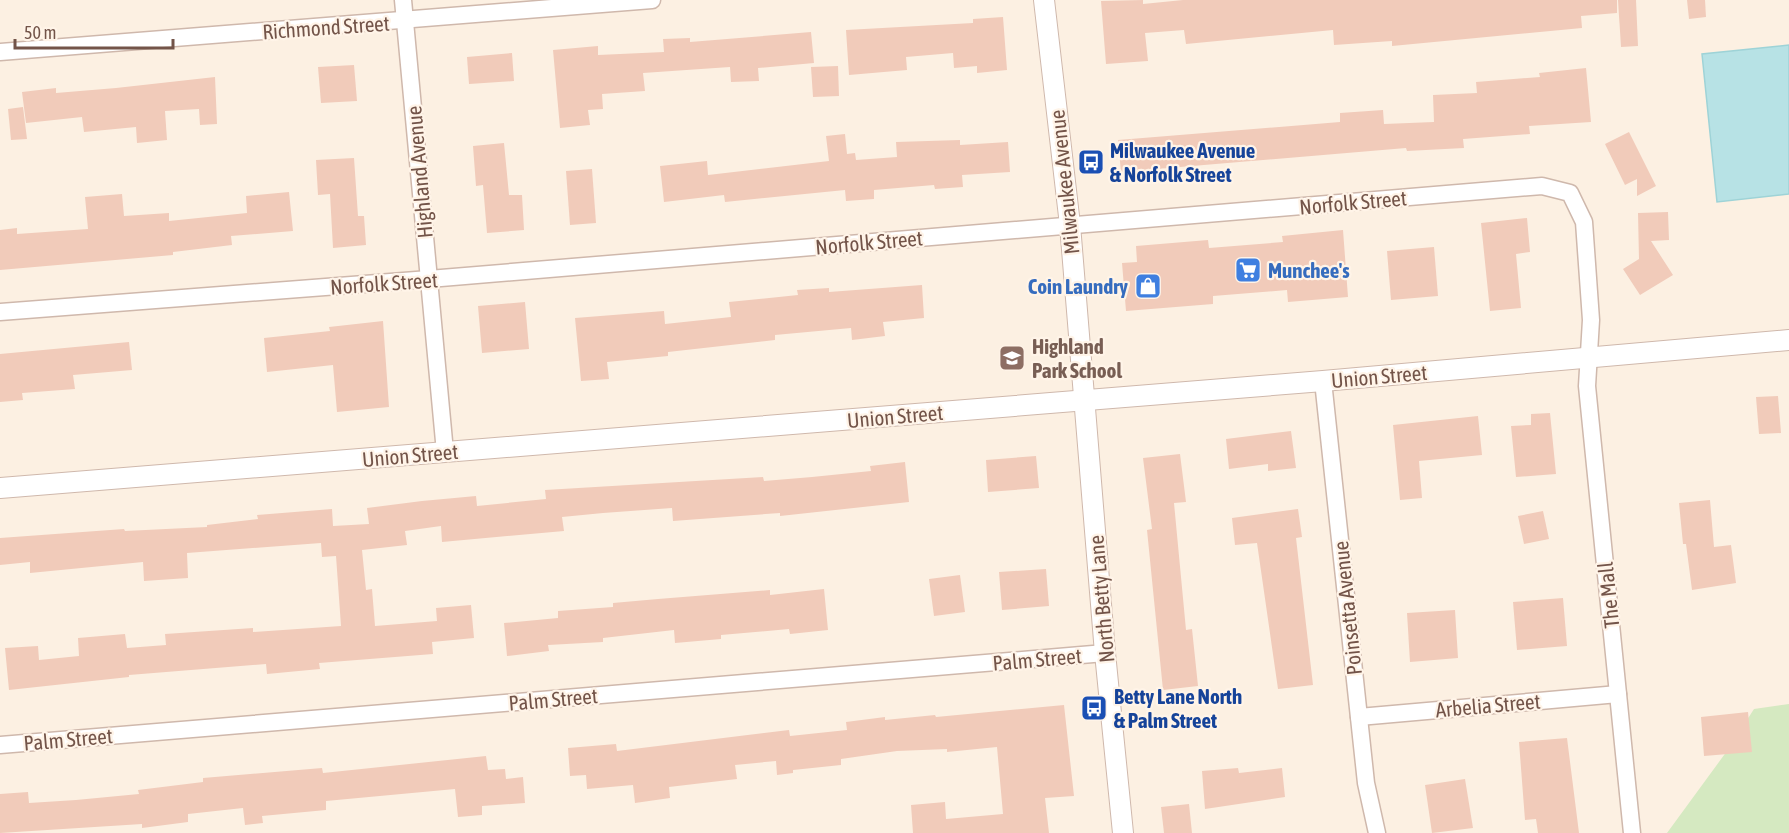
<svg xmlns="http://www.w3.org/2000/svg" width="1789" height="833" viewBox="0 0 1789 833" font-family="'Asap Condensed',sans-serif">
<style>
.green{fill:#d5e9c1}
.water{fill:#b7e2e5;stroke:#9ed3d7;stroke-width:1.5}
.building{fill:#f1cbba}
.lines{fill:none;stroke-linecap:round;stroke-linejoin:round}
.minor-casing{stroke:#cfb8ac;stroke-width:19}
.tertiary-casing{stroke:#cfb8ac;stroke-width:22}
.minor{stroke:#fff;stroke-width:16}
.tertiary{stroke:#fff;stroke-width:20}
.labels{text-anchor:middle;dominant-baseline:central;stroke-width:4.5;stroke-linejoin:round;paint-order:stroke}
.street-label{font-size:21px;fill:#735449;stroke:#fff4e8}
.transit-label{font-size:21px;font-weight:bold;fill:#164399;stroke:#fff4e8;text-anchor:start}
.shop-label{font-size:21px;font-weight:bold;fill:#366cbe;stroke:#fff4e8;text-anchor:start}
.education-label{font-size:21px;font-weight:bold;fill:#785e54;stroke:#fff4e8;text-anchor:start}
</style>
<rect width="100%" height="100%" fill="#fcf0e2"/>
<!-- green -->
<polygon class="green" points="1789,704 1789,833 1667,833 1727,751 1754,709"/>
<!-- water -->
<polygon class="water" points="1789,45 1789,194 1717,202 1702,54"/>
<!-- building -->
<g class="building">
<polygon points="1143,0 1143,4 1183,0 1617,0 1617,13 1581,16 1582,28 1392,46 1392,41 1334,45 1333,30 1186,44 1184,30 1145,33 1148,61 1106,64 1101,1"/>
<polygon points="1618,0 1636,0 1638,46 1621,47"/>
<polygon points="1687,0 1705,0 1706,17 1689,19"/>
<polygon points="1003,17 1007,70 977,73 977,66 954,68 953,53 906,57 907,70 849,75 846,30 973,23 973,19"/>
<polygon points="811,32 814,63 758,68 759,81 731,82 730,67 643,73 645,91 602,94 603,109 588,110 590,125 560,128 553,50 598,46 598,55 664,52 663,39 690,38 690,42"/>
<polygon points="512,53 514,81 469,84 467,57"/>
<polygon points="354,65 357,101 321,103 318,67"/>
<polygon points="838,66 839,96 813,97 811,67"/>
<polygon points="1586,68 1591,122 1529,126 1530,134 1463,139 1464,148 1407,151 1406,148 1121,172 1118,140 1340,122 1340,113 1383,110 1384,124 1434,122 1433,95 1477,93 1476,82 1540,77 1539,73"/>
<polygon points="215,77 217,124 200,125 199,109 165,111 167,140 137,143 136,127 84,132 82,117 26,123 22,92 56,88 56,93 116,88"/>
<polygon points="23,107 27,139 11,140 8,109"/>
<polygon points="1629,132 1656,186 1637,196 1637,179 1625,185 1605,144"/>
<polygon points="845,134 847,154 855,153 856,160 897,157 896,142 960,140 960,145 1008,142 1010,172 962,175 963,187 935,189 934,185 874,190 874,199 846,201 845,190 725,202 724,195 664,202 660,166 707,161 708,175 829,161 826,136"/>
<polygon points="504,143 509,195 522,195 524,230 487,233 483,185 476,186 473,146"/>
<polygon points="354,158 358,216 364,216 366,245 333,248 330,194 318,195 316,160"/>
<polygon points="592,169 596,223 570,225 566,171"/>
<polygon points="289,192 293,231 231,236 232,245 173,252 173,255 0,270 0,230 17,228 17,234 88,229 85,197 122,194 124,216 169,213 169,221 247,213 246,196"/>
<polygon points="1668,212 1669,240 1651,241 1673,275 1640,295 1623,269 1639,259 1638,213"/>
<polygon points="1527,218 1530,252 1516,254 1521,308 1490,311 1481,223"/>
<polygon points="1343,230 1348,297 1288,302 1287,290 1213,296 1213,304 1126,311 1122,263 1137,262 1136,246 1208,240 1209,248 1283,242 1282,236"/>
<polygon points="1434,247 1438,296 1391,300 1387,251"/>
<polygon points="922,285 924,318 883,322 885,336 852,340 851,328 775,335 775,340 668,352 668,356 607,362 609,379 581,381 575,318 664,311 665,324 731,317 729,302 798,295 797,290 829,288 829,292"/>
<polygon points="525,302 529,349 482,353 478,306"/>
<polygon points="383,321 389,407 337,412 333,365 267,372 264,338 330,331 329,327"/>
<polygon points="129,342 132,370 73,375 75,389 22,393 23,400 0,402 0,354"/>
<polygon points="1778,396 1781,433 1759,434 1756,397"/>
<polygon points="1550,413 1556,474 1516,477 1511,426 1531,425 1531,414"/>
<polygon points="1478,416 1482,455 1419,461 1422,498 1400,500 1393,425"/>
<polygon points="1291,431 1296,468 1268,471 1268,464 1229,469 1226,439"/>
<polygon points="1180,454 1186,502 1174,503 1186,630 1192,629 1198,686 1163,690 1147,530 1152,529 1143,458"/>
<polygon points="1036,456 1039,488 988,492 986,460"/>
<polygon points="905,462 909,502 780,516 780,513 673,521 672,508 603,513 562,517 564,531 442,542 441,526 405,531 407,545 362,550 366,590 372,589 375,626 437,621 436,608 471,605 474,638 432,642 433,654 319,663 320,669 267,674 266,664 129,675 129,677 9,690 5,648 38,646 39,660 79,656 78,638 125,634 127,648 166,645 165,634 253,628 253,632 341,626 336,556 322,557 321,543 187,553 188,578 144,581 143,562 30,573 30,562 0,565 0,538 124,529 125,531 207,527 207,525 258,519 257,515 332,509 333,526 369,524 367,508 422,501 476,496 477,506 546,499 545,490 763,477 764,481 812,477 871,471 870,466"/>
<polygon points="1710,500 1714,547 1731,545 1736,583 1692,590 1686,544 1683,544 1679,503"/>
<polygon points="1298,509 1302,537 1296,538 1313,685 1278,689 1257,543 1235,545 1232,518"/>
<polygon points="1543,511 1549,539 1524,544 1518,516"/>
<polygon points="1046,569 1049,606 1002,610 999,572"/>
<polygon points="960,575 965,612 934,616 929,579"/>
<polygon points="824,589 828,630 790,634 789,629 721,635 721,639 675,643 674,630 603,638 603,642 548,645 549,651 507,656 504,623 558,618 558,611 613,607 613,603 658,599 770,590 770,595"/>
<polygon points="1563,598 1567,646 1517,650 1513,602"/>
<polygon points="1455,610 1458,658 1410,662 1407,613"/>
<polygon points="1064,705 1074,796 1045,798 1049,833 913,833 911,805 945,802 946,819 1003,814 997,747 947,752 947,749 897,751 841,759 841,765 793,770 793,773 777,775 776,761 735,765 737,779 669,787 670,798 635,803 633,785 587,789 586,775 570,776 568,748 616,744 617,751 789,730 790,736 847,730 846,722 885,717 885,720 935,715 936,717"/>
<polygon points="1748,712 1752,752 1704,756 1701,717"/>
<polygon points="1567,738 1579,833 1538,833 1536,819 1525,820 1519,742"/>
<polygon points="486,756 488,770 505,769 506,779 523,777 525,803 482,806 482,815 458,817 455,789 326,801 326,810 262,816 263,823 245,825 243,808 188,814 188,822 142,828 142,824 0,833 0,794 28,792 29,803 76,800 139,794 138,790 203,782 203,778 322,768 323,773"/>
<polygon points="1238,768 1239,773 1282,768 1285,797 1205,809 1202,771"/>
<polygon points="1465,779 1473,828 1432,833 1425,785"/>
<polygon points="1189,804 1192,833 1164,833 1161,807"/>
</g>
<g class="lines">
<defs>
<g id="minor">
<polyline points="403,0 445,452"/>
<polyline points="0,52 652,0"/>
<polyline points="0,312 429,279 1542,186 1570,193 1584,222 1591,320 1587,386 1632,833"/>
<polyline points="1323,381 1366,783 1377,833"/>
<polyline points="1359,717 1618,694"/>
<polyline points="0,745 1105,653"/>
</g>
<g id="tertiary">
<polyline points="1044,0 1070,225 1105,653 1123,833"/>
<polyline points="0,488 1323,381 1789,340"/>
</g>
</defs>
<!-- minor casing -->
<use href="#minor" class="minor-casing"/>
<!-- tertiary casing -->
<use href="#tertiary" class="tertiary-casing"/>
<!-- minor -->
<use href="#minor" class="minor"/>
<!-- tertiary -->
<use href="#tertiary" class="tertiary"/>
</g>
<!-- icons -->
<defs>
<symbol id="bus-square" viewBox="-11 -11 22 22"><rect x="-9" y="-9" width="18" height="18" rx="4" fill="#1a4fb4" stroke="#fff4e8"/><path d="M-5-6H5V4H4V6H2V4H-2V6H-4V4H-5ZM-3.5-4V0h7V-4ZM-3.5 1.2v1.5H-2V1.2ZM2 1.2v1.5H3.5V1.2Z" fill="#fff"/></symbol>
<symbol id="supermarket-square" viewBox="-11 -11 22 22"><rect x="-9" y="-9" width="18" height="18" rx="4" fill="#3f7fe0" stroke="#fff4e8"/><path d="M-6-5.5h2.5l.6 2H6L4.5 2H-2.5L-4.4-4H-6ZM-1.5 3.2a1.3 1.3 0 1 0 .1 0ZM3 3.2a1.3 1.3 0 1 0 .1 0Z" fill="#fff"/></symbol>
<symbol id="shop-square" viewBox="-11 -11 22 22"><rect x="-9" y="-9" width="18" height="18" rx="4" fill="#3f7fe0" stroke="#fff4e8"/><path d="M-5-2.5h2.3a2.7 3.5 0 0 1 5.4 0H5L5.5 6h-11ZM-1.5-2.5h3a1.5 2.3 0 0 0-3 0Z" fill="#fff"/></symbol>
<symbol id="school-square" viewBox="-11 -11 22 22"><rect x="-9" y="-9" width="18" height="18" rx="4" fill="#8d6e63" stroke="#fff4e8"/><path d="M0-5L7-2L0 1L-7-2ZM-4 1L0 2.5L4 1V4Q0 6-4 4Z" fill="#fff"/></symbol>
</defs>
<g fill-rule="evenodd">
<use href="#bus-square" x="1076" y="147" width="30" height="30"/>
<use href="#supermarket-square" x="1233" y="255" width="30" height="30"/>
<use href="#shop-square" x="1133" y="271" width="30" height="30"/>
<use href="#school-square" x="997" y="343" width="30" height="30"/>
<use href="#bus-square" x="1079" y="693" width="30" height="30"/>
</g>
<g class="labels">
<!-- street labels -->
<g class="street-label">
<text transform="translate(326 27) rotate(-4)">Richmond Street</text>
<text transform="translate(419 172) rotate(-95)">Highland Avenue</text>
<text transform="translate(1064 182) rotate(-96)">Milwaukee Avenue</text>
<text transform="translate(1353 202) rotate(-5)">Norfolk Street</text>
<text transform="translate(869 242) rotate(-5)">Norfolk Street</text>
<text transform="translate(384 283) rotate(-4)">Norfolk Street</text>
<text transform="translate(1379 376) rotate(-5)">Union Street</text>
<text transform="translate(895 416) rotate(-5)">Union Street</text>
<text transform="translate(410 455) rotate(-5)">Union Street</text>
<text transform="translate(1608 595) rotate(-96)">The Mall</text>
<text transform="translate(1101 599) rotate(-95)">North Betty Lane</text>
<text transform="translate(1347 608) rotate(-96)">Poinsetta Avenue</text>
<text transform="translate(1037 659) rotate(-5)">Palm Street</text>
<text transform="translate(553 699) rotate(-5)">Palm Street</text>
<text transform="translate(1488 705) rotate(-5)">Arbelia Street</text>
<text transform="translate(68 739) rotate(-5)">Palm Street</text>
</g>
<!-- transit labels -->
<g class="transit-label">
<text x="1110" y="150">Milwaukee Avenue<tspan x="1110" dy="24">&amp; Norfolk Street</tspan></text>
<text x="1114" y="696">Betty Lane North<tspan x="1114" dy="24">&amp; Palm Street</tspan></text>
</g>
<!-- shop labels -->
<g class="shop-label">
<text x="1268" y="270">Munchee's</text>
<text x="1128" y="286" text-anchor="end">Coin Laundry</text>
</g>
<!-- education labels -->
<g class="education-label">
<text x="1032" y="346">Highland<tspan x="1032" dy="24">Park School</tspan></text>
</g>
</g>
<!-- scale -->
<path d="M15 39v9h158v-9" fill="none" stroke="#735449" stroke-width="3"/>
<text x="24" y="39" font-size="18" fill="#735449" stroke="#fff4e8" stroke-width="4.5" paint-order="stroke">50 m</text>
</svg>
